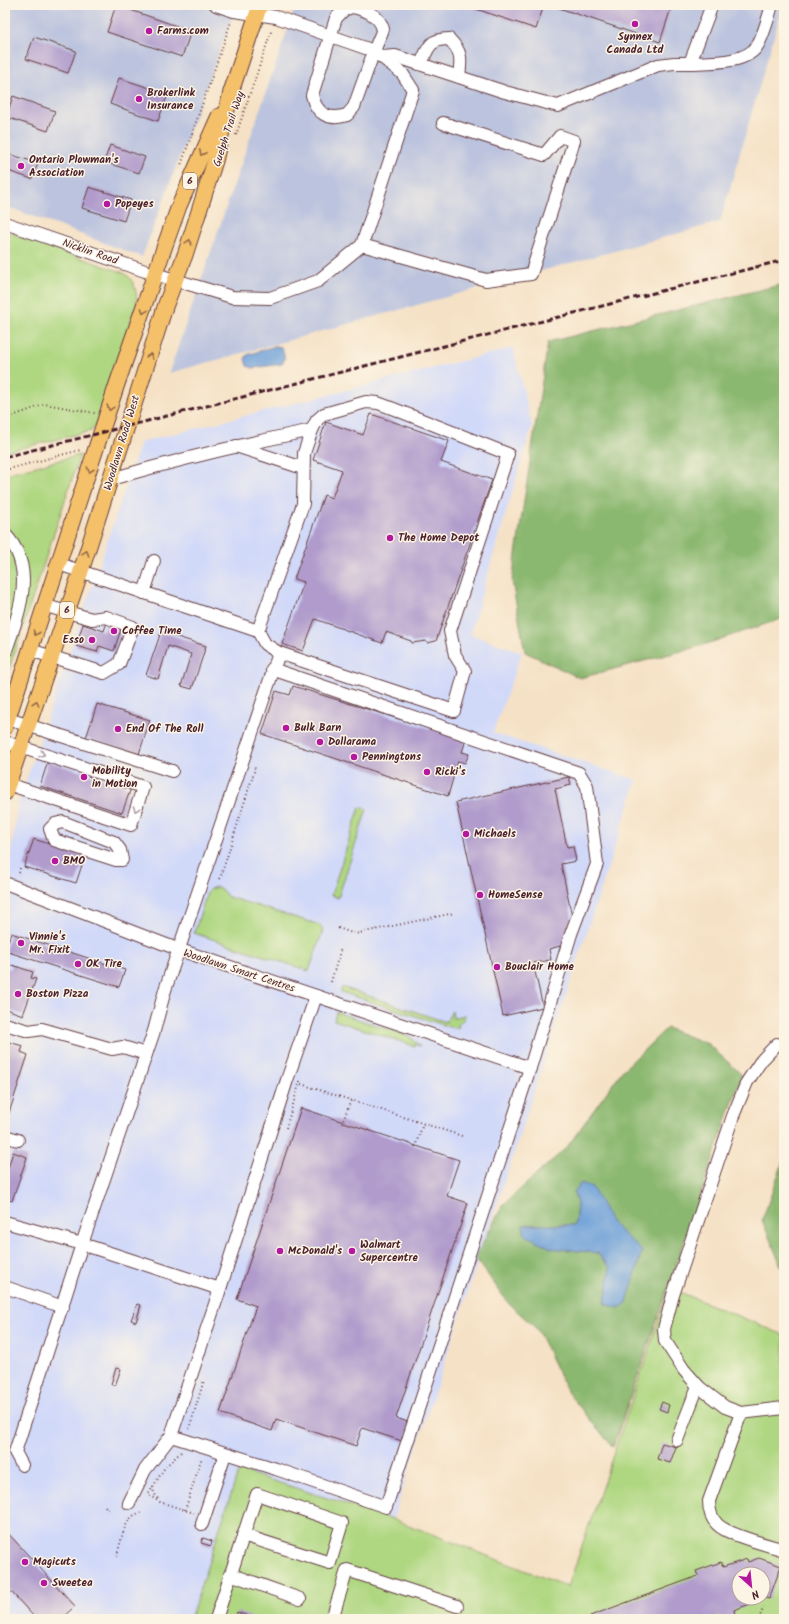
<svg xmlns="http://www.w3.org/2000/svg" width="789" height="1624" viewBox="0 0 789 1624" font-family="Kalam,sans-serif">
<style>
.built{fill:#d1d9f9}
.industrial{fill:#bbc3de}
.green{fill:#afd781;stroke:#7c7b56;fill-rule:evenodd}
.forest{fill:#8bb86f;stroke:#6a6c4d;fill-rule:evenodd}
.water{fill:#6c9fd8;stroke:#5b5f82}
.building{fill:#b09bcc}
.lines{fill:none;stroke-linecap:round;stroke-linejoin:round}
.minor-casing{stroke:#643c42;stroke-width:14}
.major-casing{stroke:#643c42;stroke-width:17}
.path{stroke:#643c42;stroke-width:2;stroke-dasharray:1 3;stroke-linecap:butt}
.minor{stroke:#fff;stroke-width:12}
.major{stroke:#f4c16a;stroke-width:15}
.rail{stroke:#4a1f2b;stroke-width:3;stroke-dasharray:6 3;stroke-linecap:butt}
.oneway{stroke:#966847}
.oneway2{stroke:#ae9aa0}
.poi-dot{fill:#b5179e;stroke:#fcf5e5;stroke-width:1.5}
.labels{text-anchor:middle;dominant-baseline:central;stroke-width:3;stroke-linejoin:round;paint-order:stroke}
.shield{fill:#fcf5e5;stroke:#7f5f63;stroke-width:1}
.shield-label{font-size:10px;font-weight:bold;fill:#4a1f2b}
.poi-label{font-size:11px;font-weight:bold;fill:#4a1f2b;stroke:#fcf5e5;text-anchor:start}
.street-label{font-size:11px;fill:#4a1f2b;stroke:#fcf5e5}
</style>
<rect width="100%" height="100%" fill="#fcf5e5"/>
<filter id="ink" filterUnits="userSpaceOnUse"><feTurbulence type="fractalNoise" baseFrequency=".025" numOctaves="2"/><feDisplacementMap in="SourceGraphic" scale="8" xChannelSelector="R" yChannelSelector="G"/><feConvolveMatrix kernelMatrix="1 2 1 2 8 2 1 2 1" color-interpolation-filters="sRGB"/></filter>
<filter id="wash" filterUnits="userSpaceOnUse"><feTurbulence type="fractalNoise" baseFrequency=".012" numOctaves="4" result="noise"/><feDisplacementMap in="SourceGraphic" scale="16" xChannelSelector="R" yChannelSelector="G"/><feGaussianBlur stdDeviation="0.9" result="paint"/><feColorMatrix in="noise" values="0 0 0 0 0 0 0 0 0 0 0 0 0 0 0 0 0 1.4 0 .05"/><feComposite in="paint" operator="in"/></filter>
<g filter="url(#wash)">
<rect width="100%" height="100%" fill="#f5e1c5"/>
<!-- built -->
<polygon class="built" points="513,348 532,426 470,634 522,652 493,733 637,780 393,1519 239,1470 190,1619 5,1619 5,874 9,866 18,804 141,442"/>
<!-- industrial -->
<g class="industrial">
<polygon points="5,5 237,5 142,257 5,206"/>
<polygon points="296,5 783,5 720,222 169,373"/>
</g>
<!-- green -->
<g class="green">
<path d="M5 231 124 273C135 281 136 289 137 302L97 424 91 431 5 452Z"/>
<polygon points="80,455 5,681 5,474"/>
<polygon points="360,807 367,809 338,898 331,895"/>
<polygon points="216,887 220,888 228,897 320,925 323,930 309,971 194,933 207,893 210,889"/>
<polygon points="342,987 446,1022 452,1011 453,1018 465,1015 464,1019 458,1025 459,1027 453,1028 341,992"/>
<polygon points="336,1012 409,1036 420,1046 415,1044 414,1046 334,1020"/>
<path d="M670 1288 784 1335V1619H190L239 1470 393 1519 568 1587ZM739 1574H763V1598H739Z"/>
</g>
<!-- forest -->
<g class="forest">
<polygon points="784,284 784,618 700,646 580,678 525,652 512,581 548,342"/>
<path d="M667 1028 708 1044 742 1075 613 1447 568 1393 537 1329 509 1304 475 1257 503 1205 567 1147 622 1071ZM592 1188 611 1223 642 1251 605 1304 610 1268 598 1253 551 1248 523 1225H575L577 1204 574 1192Z"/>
<polygon points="784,1159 784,1273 762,1220"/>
</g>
<!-- water -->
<g class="water">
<path d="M275 346 281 347C284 354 286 357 282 364L253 368 247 366 245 359 247 355Z"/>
<polygon points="581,1183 592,1187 612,1223 642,1251 627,1303 619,1308 605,1304 610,1268 598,1253 551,1248 525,1235 523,1225 575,1225 577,1204 574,1192"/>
</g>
<g id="blocks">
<!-- building -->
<g class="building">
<polygon points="116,5 191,31 182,57 107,32"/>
<polygon points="464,5 544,5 536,29"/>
<polygon points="550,5 672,5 660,42"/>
<polygon points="34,37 76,51 68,73 26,59"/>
<polygon points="119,78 168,94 158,121 110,104"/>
<polygon points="13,96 55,111 48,131 6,117"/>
<polygon points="110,145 145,157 139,173 104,162"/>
<polygon points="5,153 38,163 32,179 5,170"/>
<polygon points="89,187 131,200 124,221 82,208"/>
<polygon points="371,414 449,441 441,462 492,480 436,641 427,643 426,641 412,643 411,641 386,632 382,643 315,619 303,651 282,644 304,582 294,579 324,495 332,498 342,470 313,460 326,422 363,435"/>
<polygon points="107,622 122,626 114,651 99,646 97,652 76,646 83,624 104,631"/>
<polygon points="161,632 206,646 192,689 181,686 191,654 168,646 158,679 146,675"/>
<polygon points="293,686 466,740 462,752 469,754 465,763 458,761 448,796 262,734 276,691 290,695"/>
<polygon points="97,704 150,720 139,754 86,738"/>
<polygon points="48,761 131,788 122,813 40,786"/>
<polygon points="569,777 571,785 555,789 567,847 573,846 576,861 561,864 572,917 564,945 549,949 551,960 533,963 543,1007 503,1016 456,802"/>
<polygon points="34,839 85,856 76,883 24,867"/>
<polygon points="11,933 125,970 119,987 5,951"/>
<polygon points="12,965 33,972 31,978 36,979 23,1015 6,1009 5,1012 5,968 10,969"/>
<polygon points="5,1041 23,1046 21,1052 28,1055 5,1125"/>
<polygon points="301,1108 459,1160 447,1196 468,1203 396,1418 411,1423 405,1442 362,1428 356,1446 276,1419 272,1431 220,1413 256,1306 237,1299"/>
<polygon points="13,1152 27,1157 12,1201 5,1199 5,1177"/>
<polygon points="137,1304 141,1305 136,1322 131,1320"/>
<polygon points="116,1368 121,1369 115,1386 111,1384"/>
<polygon points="662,1402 669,1405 667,1412 659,1409"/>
<polygon points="662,1443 676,1447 670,1463 657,1459"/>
<polygon points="5,1530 75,1606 63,1617 58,1619 36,1619 5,1585"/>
<polygon points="203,1538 212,1541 211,1546 201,1543"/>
<polygon points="759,1558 781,1566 769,1599 763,1597 763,1574 739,1574 739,1598 756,1598 758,1601 734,1610 735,1615 724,1619 721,1619 720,1616 711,1619 591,1619 590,1616 698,1576 696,1571 721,1562 723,1567 747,1559 748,1562"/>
<polygon points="237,1612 256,1619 235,1619"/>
</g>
</g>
</g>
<g filter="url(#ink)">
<use href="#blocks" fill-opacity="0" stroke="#643c42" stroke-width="1"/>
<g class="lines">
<defs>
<g id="minor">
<path d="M352 7C366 10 379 15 383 29L374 51 354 107 347 115C329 121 316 114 312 95L336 18 344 10Z"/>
<polyline points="382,57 395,56 505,92 558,106 658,65 674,63 690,63 712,5"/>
<path d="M690 63C709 62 746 64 757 46 764 35 768 18 772 5"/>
<path d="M421 64C428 48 429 39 449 39 463 53 461 59 459 77"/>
<polyline points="5,223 145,271 232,297 270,298 318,281 362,245 413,90 402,73 374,51 276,17 234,11 216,5"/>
<polyline points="362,245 486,280 531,274 574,141 560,136 544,155 443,123"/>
<polygon points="366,402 378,403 394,409 508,454 450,631 455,655 465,671 454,711 279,653 265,644 258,631 303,504 304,453 312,430 317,420 324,414"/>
<polyline points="236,446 303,468"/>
<path d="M111 479C177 460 244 444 312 430"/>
<path d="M5 534C38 569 18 615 5 653"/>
<polyline points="59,564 258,631"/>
<polyline points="144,593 154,561"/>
<polyline points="30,650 104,673 119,664 133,627 106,617 92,619 46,606"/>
<polyline points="279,653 165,990 154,1031 82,1244 220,1289 287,1080 316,996"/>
<polyline points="8,719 172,771"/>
<polyline points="5,742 143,787 131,825 5,783"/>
<polygon points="63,822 114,842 120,850 122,860 116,860 54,840 50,829 55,824"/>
<polyline points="5,883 180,950 530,1068 571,934 597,864 587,786 579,773 272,669"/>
<polyline points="5,1024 29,1031 42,1029 112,1049 123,1047 146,1054"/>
<polyline points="777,1044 761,1061 747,1082 733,1116 673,1295 664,1329 665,1341 684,1370 699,1387 725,1407 741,1413 784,1408"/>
<polyline points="5,1136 18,1140"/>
<polyline points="5,1222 82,1244 15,1452 22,1465"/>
<polyline points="5,1287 63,1307"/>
<path d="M741 1413 709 1501C709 1509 711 1518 717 1524 727 1535 768 1545 784 1550"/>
<polyline points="171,1436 276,1469 386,1507 530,1068"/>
<polyline points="677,1440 698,1386"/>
<polyline points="129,1503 145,1470 171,1436 220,1289"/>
<polyline points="202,1524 225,1454"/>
<polyline points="230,1574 300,1599"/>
<polyline points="216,1619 257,1494 342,1523 330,1563 243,1535"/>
<polyline points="332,1619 347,1570 457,1606"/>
</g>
<g id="major">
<polyline points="5,727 117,384 164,248 179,206 219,116"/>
<polyline points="5,793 81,571 166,304 185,255 215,161 231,92 260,5"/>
</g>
</defs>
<!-- minor casing -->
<use href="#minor" class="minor-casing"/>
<!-- major casing -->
<use href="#major" class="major-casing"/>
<!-- path -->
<g class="path">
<polyline points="236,135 272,29"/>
<polyline points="180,168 231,22"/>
<polyline points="5,419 45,404 95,413"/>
<polyline points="5,470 80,450"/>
<polyline points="19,873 20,868"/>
<polyline points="220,879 255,769 254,766"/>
<polyline points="338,928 355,934 454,913"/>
<polyline points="331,982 341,948"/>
<polyline points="301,1084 462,1136"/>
<polyline points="342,1124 351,1100"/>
<polyline points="286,1128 300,1081"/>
<polyline points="415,1147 423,1124"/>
<polyline points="189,1429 204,1380"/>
<polyline points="181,1452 165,1467 148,1495 160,1502 194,1513"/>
<polyline points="153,1487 154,1493 158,1499"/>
<polyline points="105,1506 108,1510"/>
<polyline points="185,1510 202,1457"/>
<path d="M117 1556C121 1542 124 1514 141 1513"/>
<polyline points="759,1619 764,1606"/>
</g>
<!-- minor -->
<use href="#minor" class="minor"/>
<!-- major -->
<use href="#major" class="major"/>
<!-- rail -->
<polyline class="rail" points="5,457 784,260"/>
</g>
<!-- one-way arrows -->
<defs><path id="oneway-chevron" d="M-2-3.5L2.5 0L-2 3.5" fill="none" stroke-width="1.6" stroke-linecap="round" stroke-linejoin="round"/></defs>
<g class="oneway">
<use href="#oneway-chevron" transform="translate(202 153) rotate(115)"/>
<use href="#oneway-chevron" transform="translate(189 242) rotate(-72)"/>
<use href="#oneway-chevron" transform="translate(144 311) rotate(110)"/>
<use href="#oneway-chevron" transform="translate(150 356) rotate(-72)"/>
<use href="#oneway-chevron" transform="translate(110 408) rotate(106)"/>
<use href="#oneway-chevron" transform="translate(90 470) rotate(109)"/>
<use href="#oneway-chevron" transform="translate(86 553) rotate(-72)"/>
<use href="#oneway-chevron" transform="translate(36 633) rotate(109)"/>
<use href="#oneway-chevron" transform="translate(36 703) rotate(-71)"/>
</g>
<g class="oneway2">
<use href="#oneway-chevron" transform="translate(42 754) rotate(18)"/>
<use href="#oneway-chevron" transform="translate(136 809) rotate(109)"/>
</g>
</g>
<!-- markers -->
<g class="poi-dot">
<circle cx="635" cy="24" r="4"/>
<circle cx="149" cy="31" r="4"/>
<circle cx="139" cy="99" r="4"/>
<circle cx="21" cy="166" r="4"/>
<circle cx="107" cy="204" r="4"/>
<circle cx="390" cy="538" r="4"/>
<circle cx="114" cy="631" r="4"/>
<circle cx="92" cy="640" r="4"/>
<circle cx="286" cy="728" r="4"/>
<circle cx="118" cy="729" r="4"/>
<circle cx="320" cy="742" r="4"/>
<circle cx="354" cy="757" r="4"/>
<circle cx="427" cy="772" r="4"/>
<circle cx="84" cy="777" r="4"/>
<circle cx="466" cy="834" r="4"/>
<circle cx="55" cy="861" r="4"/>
<circle cx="480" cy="895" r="4"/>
<circle cx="21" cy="943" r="4"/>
<circle cx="78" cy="964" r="4"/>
<circle cx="497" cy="967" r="4"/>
<circle cx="18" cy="994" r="4"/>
<circle cx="280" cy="1251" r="4"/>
<circle cx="352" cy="1251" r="4"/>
<circle cx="25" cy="1562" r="4"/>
<circle cx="44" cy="1583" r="4"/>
</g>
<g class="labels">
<!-- shield labels -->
<g class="shield">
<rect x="183" y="173" width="14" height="16" rx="3"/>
<rect x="60" y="602" width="14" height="16" rx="3"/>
</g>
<g class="shield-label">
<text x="190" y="181">6</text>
<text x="67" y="610">6</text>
</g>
<!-- poi labels -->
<g class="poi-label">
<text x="157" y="31">Farms.com</text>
<text x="635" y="37" text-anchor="middle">Synnex<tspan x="635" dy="13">Canada Ltd</tspan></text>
<text x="147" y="93">Brokerlink<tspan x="147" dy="13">Insurance</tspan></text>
<text x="29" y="160">Ontario Plowman's<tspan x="29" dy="13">Association</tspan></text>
<text x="115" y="204">Popeyes</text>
<text x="398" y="538">The Home Depot</text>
<text x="122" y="631">Coffee Time</text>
<text x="84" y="640" text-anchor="end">Esso</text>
<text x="294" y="728">Bulk Barn</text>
<text x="126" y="729">End Of The Roll</text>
<text x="328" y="742">Dollarama</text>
<text x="362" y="757">Penningtons</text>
<text x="92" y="771">Mobility<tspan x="92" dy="13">in Motion</tspan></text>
<text x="435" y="772">Ricki's</text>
<text x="474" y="834">Michaels</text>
<text x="63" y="861">BMO</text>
<text x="488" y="895">HomeSense</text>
<text x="29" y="937">Vinnie's<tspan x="29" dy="13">Mr. Fixit</tspan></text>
<text x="86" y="964">OK Tire</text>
<text x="505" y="967">Bouclair Home</text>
<text x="26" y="994">Boston Pizza</text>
<text x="360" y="1245">Walmart<tspan x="360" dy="13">Supercentre</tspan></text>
<text x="288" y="1251">McDonald's</text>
<text x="33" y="1562">Magicuts</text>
<text x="52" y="1583">Sweetea</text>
</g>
<!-- street labels -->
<g class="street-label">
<text transform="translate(229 129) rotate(-72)">Guelph Trail Way</text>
<text transform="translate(90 252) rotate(19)">Nicklin Road</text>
<text transform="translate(122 443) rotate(-73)">Woodlawn Road West</text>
<text transform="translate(239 971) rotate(18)">Woodlawn Smart Centres</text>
</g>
</g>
<!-- margin -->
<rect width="789" height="1624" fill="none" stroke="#fcf5e5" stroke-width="20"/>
<!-- north arrow -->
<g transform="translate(751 1586) rotate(153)"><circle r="19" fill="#fcf5e5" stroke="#b59f9b"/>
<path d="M0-3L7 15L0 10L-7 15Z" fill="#b5179e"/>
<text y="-6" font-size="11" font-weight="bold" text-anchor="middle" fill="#4a1f2b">N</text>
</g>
</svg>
